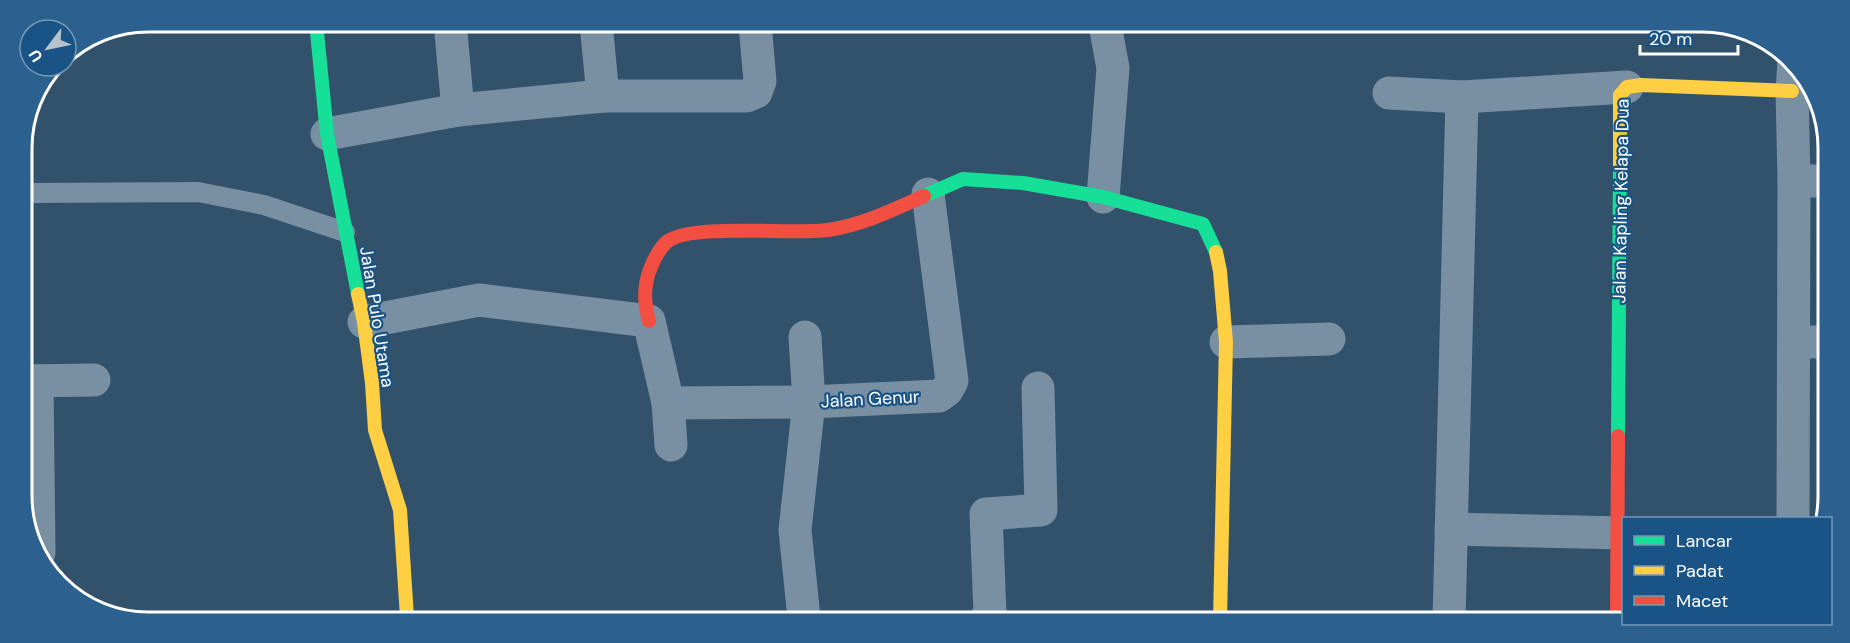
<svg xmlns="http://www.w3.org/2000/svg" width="1850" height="643" viewBox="0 0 1850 643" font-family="'DM Sans',sans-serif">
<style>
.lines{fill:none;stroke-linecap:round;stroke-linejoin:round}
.lane{stroke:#798fa2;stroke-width:20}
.street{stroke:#798fa2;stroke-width:33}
.fast{stroke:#16e098;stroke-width:14}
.slow{stroke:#ffcf43;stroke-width:14}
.jam{stroke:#f24e42;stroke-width:14}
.labels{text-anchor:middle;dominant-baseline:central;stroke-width:4.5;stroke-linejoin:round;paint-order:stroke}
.street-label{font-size:18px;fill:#fff;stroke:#1a5385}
.rim{fill:none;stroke:#fff;stroke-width:3}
</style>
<rect width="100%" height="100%" fill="#32526c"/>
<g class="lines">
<!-- lane -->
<polyline class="lane" points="34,193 198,192 264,205 345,232"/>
<!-- street -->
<g class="street">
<polyline points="450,22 458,110"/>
<polyline points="596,23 603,96"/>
<polyline points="1389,93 1462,97 1627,87"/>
<polyline points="327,134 458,110 603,96 747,96 756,92 760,81 755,24"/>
<polyline points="1794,181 1827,181"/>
<polyline points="1103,197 1113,68 1105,25"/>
<polyline points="364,322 479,300 649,321 668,403 671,445"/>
<polyline points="1226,342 1329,339"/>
<polyline points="1794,342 1825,342"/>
<polyline points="23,381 94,380"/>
<polyline points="37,381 39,553"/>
<polyline points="668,403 809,402 805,337"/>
<polyline points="1793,518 1794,181 1792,91 1794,62"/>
<polyline points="1451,529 1624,533"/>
<polyline points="804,618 795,530 809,402 939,396 947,390 952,381 928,194"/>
<polyline points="986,619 990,613 986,514 1041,510 1038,388"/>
<polyline points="1449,621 1462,97"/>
</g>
<!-- fast -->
<g class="fast">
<polyline points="316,22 327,134 358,294"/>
<polyline points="924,196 963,179 1023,183 1103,197 1203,224 1216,252"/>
<polyline points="1618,436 1620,166"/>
</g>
<!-- slow -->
<g class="slow">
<polyline points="1620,166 1620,95 1627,87 1641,85 1792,91"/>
<polyline points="1216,252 1220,271 1226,342 1220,620"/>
<polyline points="358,294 364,322 372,383 375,430 400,510 407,617"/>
</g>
<!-- jam -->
<g class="jam">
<path d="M649 321C644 302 643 286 651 267 654 259 661 246 668 241 694 223 793 235 828 230 862 225 893 210 924 196"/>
<polyline points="1617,621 1618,436"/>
</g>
</g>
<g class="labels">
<!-- street labels -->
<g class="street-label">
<text transform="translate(1621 201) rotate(-89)">Jalan Kapling Kelapa Dua</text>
<text transform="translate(377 317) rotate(81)">Jalan Pulo Utama</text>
<text transform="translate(870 399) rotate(-3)">Jalan Genur</text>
</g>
</g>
<!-- crop -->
<path d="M0 0H1850V643H0ZM148 32H1702A116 116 0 0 1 1818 148V496A116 116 0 0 1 1702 612H148A116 116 0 0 1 32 496V148A116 116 0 0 1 148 32Z" fill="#2c618f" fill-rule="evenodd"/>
<path class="rim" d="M148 32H1702A116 116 0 0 1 1818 148V496A116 116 0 0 1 1702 612H148A116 116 0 0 1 32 496V148A116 116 0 0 1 148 32Z"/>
<!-- legend -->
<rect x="1622" y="517" width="210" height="108" fill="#1a5385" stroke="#7698b6" stroke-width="1.5"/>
<rect x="1634" y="536" width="30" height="9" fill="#16e098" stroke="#7698b6" stroke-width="1.5"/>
<text x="1676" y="547" font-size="18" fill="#ffffff">Lancar</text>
<rect x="1634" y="566" width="30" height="9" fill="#ffcf43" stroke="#7698b6" stroke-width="1.5"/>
<text x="1676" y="577" font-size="18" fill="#ffffff">Padat</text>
<rect x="1634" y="596" width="30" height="9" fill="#f24e42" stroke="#7698b6" stroke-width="1.5"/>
<text x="1676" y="607" font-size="18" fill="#ffffff">Macet</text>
<!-- north arrow -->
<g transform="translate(48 48) rotate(238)"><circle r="28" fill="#1a5385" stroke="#7698b6" stroke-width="1.5"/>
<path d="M0-4.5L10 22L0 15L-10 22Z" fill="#b7c2cc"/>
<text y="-9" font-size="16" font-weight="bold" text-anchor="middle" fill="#ffffff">U</text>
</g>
<!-- scale -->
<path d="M1640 45v9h98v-9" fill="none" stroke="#ffffff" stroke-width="3"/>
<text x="1649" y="45" font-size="18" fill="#ffffff" stroke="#1a5385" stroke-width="4.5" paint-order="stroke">20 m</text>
</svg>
